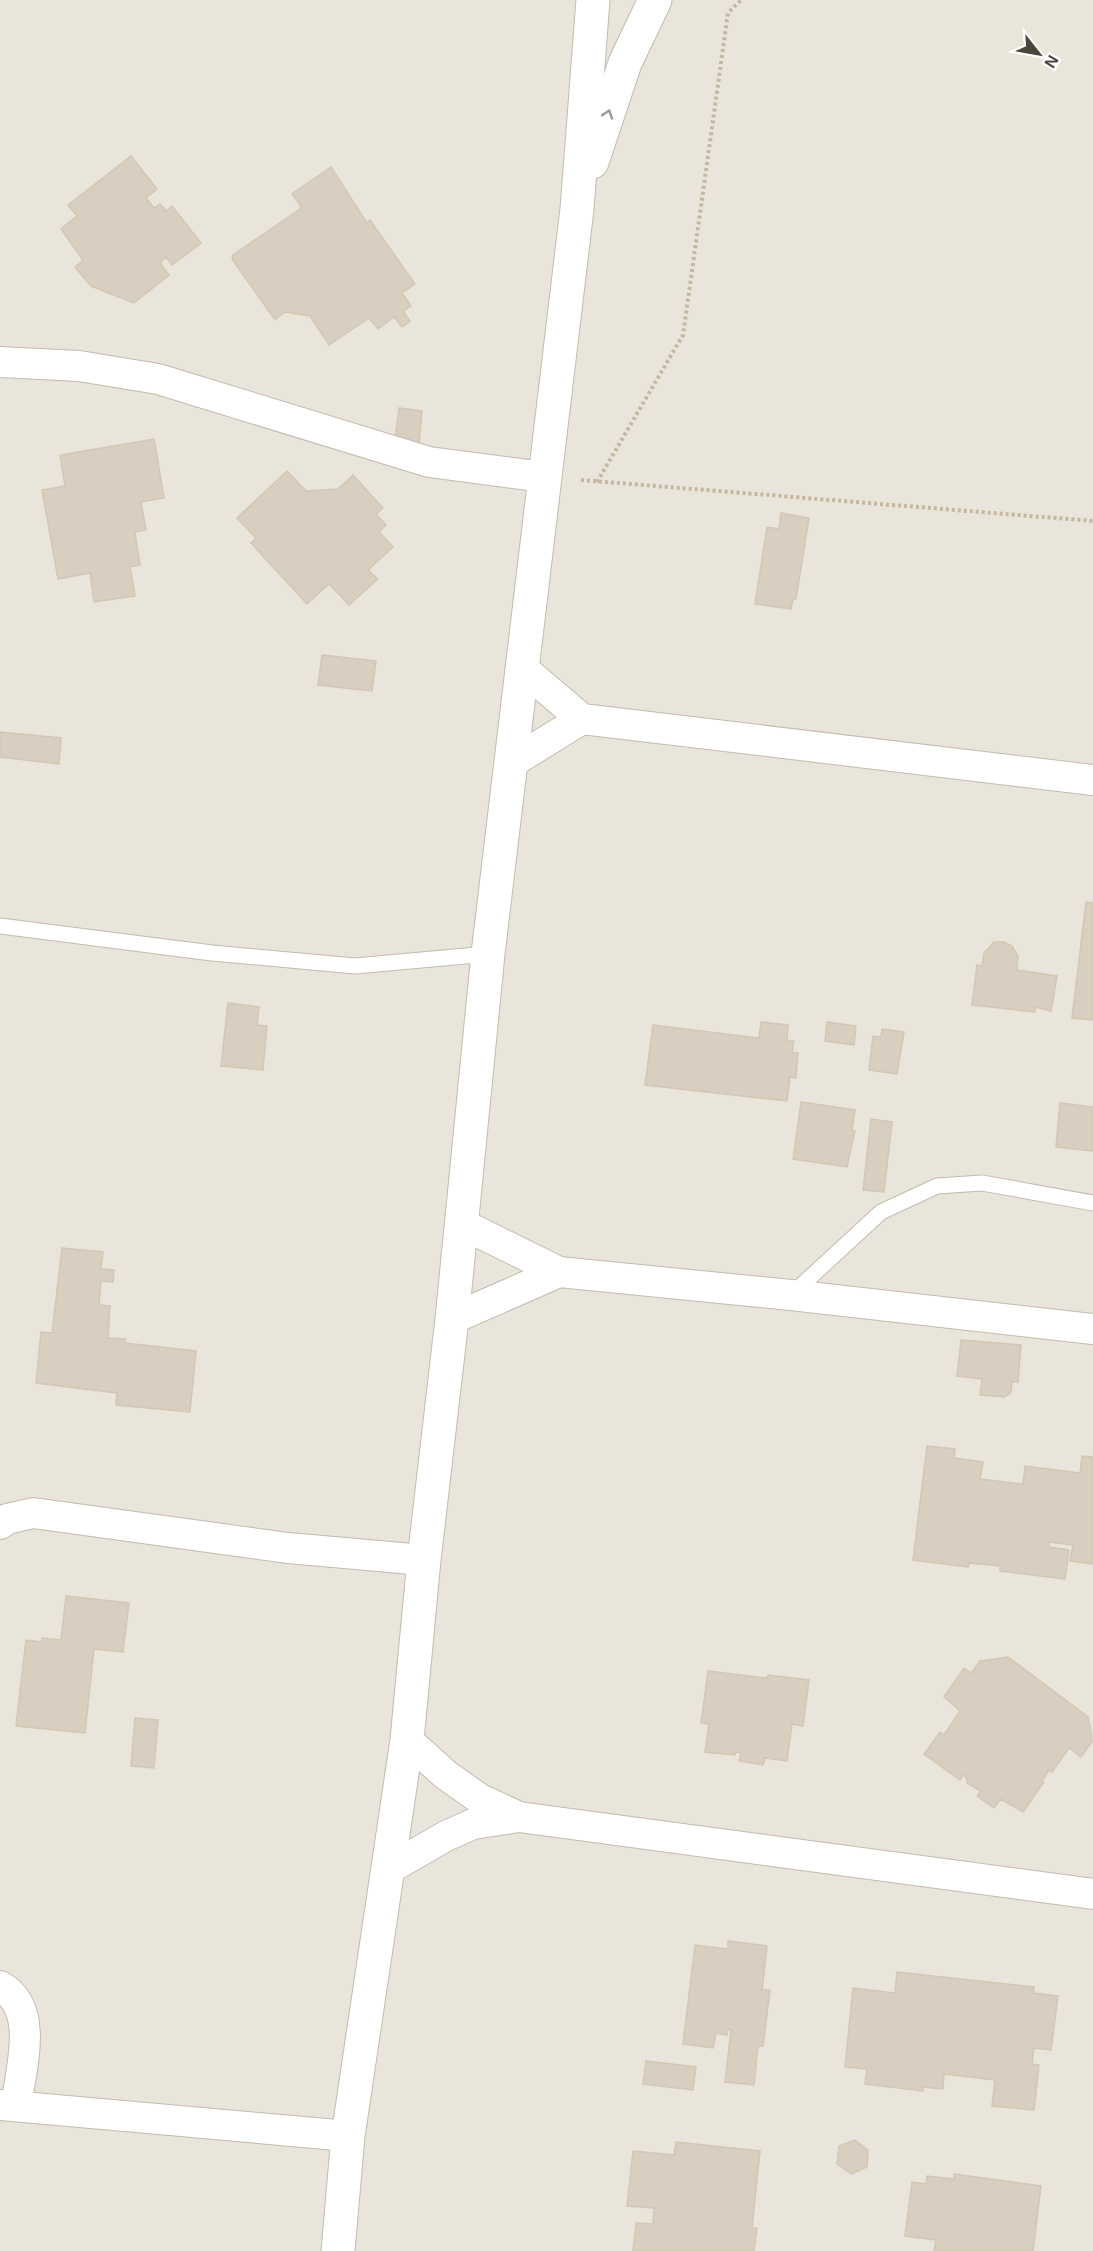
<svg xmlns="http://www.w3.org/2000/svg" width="1093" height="2251" viewBox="0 0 1093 2251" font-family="Helvetica,sans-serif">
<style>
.residential{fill:#eae5da}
.building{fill:#d8cfc1;stroke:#d3c7b4;stroke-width:1.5}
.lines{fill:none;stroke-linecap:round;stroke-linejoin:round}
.service-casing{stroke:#c2bbae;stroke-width:17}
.minor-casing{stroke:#c2bbae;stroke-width:32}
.tertiary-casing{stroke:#c2bbae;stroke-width:35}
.path{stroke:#c4b79f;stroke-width:4;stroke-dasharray:3 3;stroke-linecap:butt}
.service{stroke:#fff;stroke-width:15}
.minor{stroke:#fff;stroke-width:30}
.tertiary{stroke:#fff;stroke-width:33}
.oneway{stroke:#9c9892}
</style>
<rect width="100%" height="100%" fill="#f6f3ec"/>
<!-- residential -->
<rect class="residential" x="0" y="0" width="1093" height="2251"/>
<!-- building -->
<g class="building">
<polygon points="131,156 157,189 146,198 154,208 160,204 166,211 172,206 201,243 172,265 166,257 160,263 169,275 134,303 91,286 75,267 83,260 61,229 77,216 68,205"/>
<polygon points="331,167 367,223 370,220 415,284 402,293 411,306 403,311 410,321 402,327 394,317 378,329 369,318 329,345 310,316 285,312 275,320 232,259 233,255 300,209 301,206 292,194"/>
<polygon points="399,408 422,411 419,443 395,440"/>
<polygon points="154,439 164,498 141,502 146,530 135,532 140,565 130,567 135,596 94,602 90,573 58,579 42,490 65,486 60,455"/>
<polygon points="287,471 306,491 338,489 353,475 383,508 376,514 386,525 379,532 393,547 368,570 378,579 349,605 329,584 307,604 251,543 256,538 237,518"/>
<polygon points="781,513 809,518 796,599 793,599 791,609 755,604 767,527 779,529"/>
<polygon points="322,655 376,661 372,691 318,685"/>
<polygon points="0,732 61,738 59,764 0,757"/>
<polygon points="1086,902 1093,903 1093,1020 1072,1018"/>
<polygon points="994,942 1004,942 1012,946 1018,956 1017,970 1057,976 1051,1011 1035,1007 1035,1012 972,1005 977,965 982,966 984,953"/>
<polygon points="228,1003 259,1007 257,1025 267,1026 263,1070 221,1066"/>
<polygon points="761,1022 788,1025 787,1041 794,1041 792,1053 798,1053 796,1078 790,1077 787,1101 645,1085 653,1025 759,1038"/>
<polygon points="827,1022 856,1026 854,1045 825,1041"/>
<polygon points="882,1029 904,1032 897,1074 869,1070 873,1036 881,1037"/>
<polygon points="801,1102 855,1110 852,1131 855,1131 847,1167 793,1159"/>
<polygon points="1060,1103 1093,1107 1093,1151 1056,1147"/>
<polygon points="871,1119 892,1122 884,1192 863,1190"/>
<polygon points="62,1248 103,1252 101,1269 114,1270 113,1282 101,1281 99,1305 110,1306 108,1338 126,1339 125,1343 196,1351 190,1412 116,1405 117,1393 36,1383 41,1332 52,1333"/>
<polygon points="961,1340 1021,1345 1018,1382 1012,1382 1011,1392 1005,1397 980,1395 982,1379 957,1376"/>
<polygon points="927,1446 955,1449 954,1458 983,1462 980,1479 1023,1484 1025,1466 1080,1473 1082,1456 1093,1457 1093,1564 1070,1561 1073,1545 1049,1542 1049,1547 1069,1550 1065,1579 1000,1571 1000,1566 969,1563 968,1567 913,1560"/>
<polygon points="66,1596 129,1603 123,1652 94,1649 85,1733 16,1726 26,1640 42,1642 42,1638 61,1640"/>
<polygon points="1008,1657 1088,1717 1091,1731 1092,1742 1081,1757 1069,1748 1052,1772 1049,1770 1042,1781 1044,1782 1023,1812 1001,1799 994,1808 977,1796 981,1791 967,1783 966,1777 963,1775 960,1780 924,1754 940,1732 944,1735 960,1711 944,1697 964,1668 971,1673 980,1661"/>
<polygon points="708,1671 767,1678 768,1675 809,1680 803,1726 792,1724 787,1761 765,1758 763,1765 739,1761 741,1753 736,1752 735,1755 705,1752 709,1724 701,1723"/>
<polygon points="135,1718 158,1720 154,1768 131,1766"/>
<polygon points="728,1941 767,1946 762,1990 770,1990 763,2046 758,2046 754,2085 725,2082 731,2030 727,2030 727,2035 716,2033 713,2048 683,2044 695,1945 728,1949"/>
<polygon points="897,1972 1034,1987 1034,1993 1058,1996 1051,2050 1034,2048 1032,2064 1039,2065 1034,2110 992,2106 995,2080 944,2074 943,2089 923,2087 923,2091 865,2084 867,2069 845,2067 853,1988 895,1993"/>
<polygon points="646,2061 696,2067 693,2090 643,2084"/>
<polygon points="855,2140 868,2150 867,2167 851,2174 837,2164 839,2146"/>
<polygon points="676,2142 760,2151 752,2228 757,2228 754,2251 633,2251 636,2223 653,2224 654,2208 627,2206 633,2151 674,2155"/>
<polygon points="954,2174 1041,2186 1033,2251 934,2251 936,2240 905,2236 912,2182 926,2184 927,2176 954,2179"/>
</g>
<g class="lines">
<defs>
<g id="service">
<polyline points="0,926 212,953 355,966 488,954"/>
<polyline points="791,1295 881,1212 937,1186 982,1183 1093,1203"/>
</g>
<g id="minor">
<polyline points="0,362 79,366 158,379 429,462 544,477"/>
<polyline points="522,668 582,719 1093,780"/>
<polyline points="511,763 582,719"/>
<polyline points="460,1223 559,1272 791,1295 1093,1329"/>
<polyline points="452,1319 559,1272"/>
<polyline points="0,1524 7,1519 33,1513 288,1548 424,1560"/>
<polyline points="407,1740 446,1775 480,1799 519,1817"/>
<polyline points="387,1870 446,1836 473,1824 519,1817 1093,1894"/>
<path d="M0 1986C40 2008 21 2068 16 2106"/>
<polyline points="0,2105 348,2136"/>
</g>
<g id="tertiary">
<polyline points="592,162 625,63 655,0"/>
<polyline points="338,2251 348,2136 407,1740 424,1560 452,1319 488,954 577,209 593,0"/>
</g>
</defs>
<!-- service casing -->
<use href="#service" class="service-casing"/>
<!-- minor casing -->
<use href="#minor" class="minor-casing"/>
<!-- tertiary casing -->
<use href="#tertiary" class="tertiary-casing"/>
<!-- path -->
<g class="path">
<polyline points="581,480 1093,521"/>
<polyline points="597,482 683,335 728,13 741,0"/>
</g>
<!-- service -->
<use href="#service" class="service"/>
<!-- minor -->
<use href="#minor" class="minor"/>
<!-- tertiary -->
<use href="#tertiary" class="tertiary"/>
</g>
<!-- one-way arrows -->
<defs><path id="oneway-chevron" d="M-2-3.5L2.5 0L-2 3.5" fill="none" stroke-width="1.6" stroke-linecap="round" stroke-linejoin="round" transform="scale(1.5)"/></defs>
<use class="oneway" href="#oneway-chevron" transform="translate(608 114) rotate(-72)"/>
<!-- north arrow -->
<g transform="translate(1039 54) rotate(121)" stroke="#ffffff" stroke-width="4.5" paint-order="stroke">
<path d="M0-4.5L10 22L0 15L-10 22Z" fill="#4b4439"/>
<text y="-9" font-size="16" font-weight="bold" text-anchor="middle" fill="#4b4439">N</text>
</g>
</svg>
